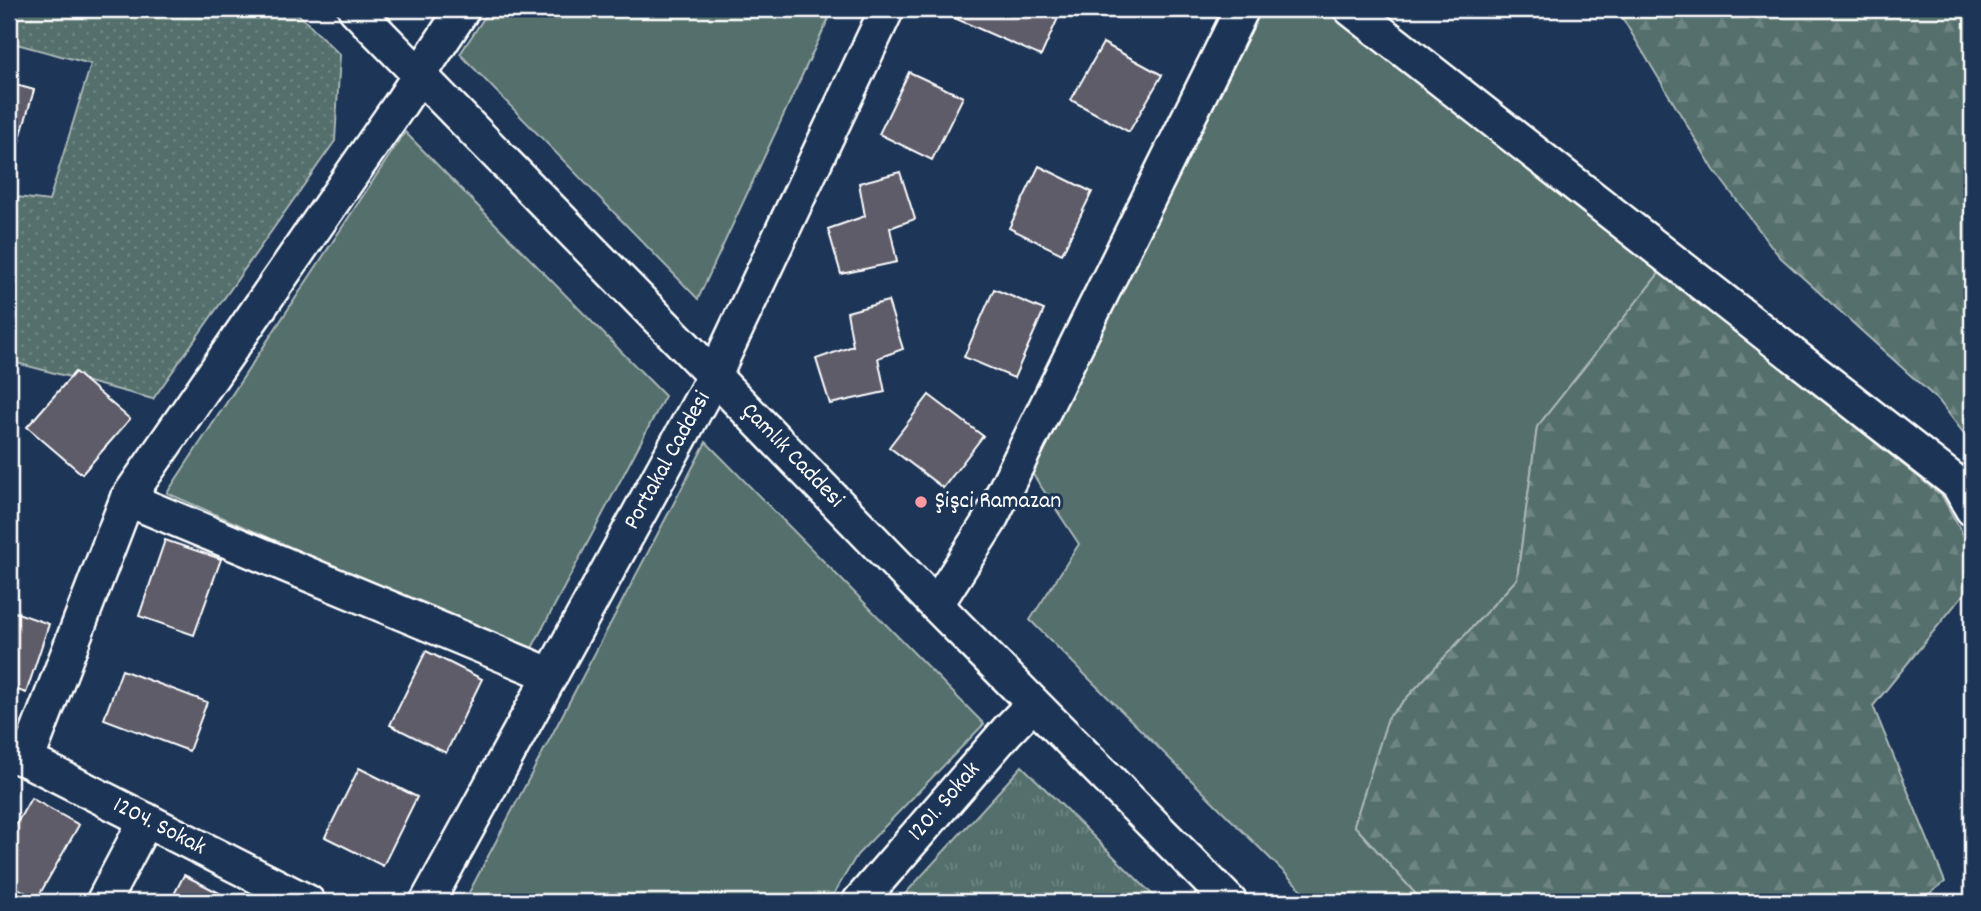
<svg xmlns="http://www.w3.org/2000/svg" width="1981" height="911" viewBox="0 0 1981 911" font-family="Dekko,sans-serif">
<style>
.grass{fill:#556f6c;stroke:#aab7b6;stroke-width:2}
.forest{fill:url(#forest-firs);stroke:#aab7b6;stroke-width:2}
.park{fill:url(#park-tufts);stroke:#aab7b6;stroke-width:2}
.garden{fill:url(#garden-dots);stroke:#aab7b6;stroke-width:2}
.building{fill:#5f5c6b;stroke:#fff;stroke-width:2}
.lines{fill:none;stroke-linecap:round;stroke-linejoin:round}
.minor-casing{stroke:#fff;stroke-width:38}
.minor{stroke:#1d3557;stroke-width:33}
.poi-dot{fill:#ff9aa2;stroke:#1d3557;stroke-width:2.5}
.labels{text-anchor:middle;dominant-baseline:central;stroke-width:6;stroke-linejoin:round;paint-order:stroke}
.street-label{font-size:24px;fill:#fff;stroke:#1d3557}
.poi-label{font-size:24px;fill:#fff;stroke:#1d3557;text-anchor:start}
</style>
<defs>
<pattern id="forest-firs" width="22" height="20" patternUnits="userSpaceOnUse" patternTransform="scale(1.75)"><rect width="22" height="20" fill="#556f6c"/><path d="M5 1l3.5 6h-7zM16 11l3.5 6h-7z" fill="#6e8582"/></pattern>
<pattern id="park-tufts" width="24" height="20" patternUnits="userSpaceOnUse" patternTransform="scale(1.75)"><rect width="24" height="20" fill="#556f6c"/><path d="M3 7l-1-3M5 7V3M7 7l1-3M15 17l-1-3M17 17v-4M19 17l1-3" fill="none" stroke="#6e8582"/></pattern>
<pattern id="garden-dots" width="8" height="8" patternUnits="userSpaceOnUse" patternTransform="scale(1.75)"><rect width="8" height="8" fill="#556f6c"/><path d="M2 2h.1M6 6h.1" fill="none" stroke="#6e8582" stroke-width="1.8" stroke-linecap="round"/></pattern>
</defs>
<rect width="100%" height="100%" fill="#1d3557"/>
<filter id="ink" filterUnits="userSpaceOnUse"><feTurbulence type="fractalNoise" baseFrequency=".0143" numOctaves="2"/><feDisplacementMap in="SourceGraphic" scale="14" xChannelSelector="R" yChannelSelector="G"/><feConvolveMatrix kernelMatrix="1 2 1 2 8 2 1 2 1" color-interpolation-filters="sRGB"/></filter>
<g filter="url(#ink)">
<!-- grass -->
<g class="grass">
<polygon points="490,9 833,9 698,299 460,54"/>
<polygon points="1261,9 1323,9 1661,271 1537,427 1517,579 1388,718 1354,825 1423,902 1314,902 1030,620 1079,544 1032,473"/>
<polygon points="405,132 665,396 530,652 167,493"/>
<polygon points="706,442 984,724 857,855 829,902 464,902"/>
</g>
<!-- forest -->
<g class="forest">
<polygon points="1598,9 1972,9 1972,444 1939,401 1779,256 1714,170 1623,19"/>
<polygon points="1661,271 1942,496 1972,551 1972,584 1873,706 1945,882 1918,902 1423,902 1354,825 1388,718 1517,579 1537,427"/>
</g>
<!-- park -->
<polygon class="park" points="1022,766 1160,902 911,902 903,896"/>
<!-- garden -->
<polygon class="garden" points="9,9 293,9 340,55 335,141 153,399 9,361 9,196 49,201 91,64 9,42"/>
<!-- building -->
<g class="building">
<polygon points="934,9 1062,9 1041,56"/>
<polygon points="1103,43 1162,75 1129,132 1071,100"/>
<polygon points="909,72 963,97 932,160 879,134"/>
<polygon points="9,83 34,90 14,159 9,159"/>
<polygon points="1039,166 1092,192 1062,254 1009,228"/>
<polygon points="900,172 915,219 890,228 897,262 841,274 828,229 865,216 859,183"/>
<polygon points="994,289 1044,310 1014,378 964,357"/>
<polygon points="888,301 903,349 878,358 885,392 830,404 816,359 853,346 847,312"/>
<polygon points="75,372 130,419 82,474 27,427"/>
<polygon points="929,395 983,436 943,488 889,447"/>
<polygon points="165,540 221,559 194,635 139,616"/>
<polygon points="9,610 49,624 26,693 9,687"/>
<polygon points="426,651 482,679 446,753 390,725"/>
<polygon points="122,670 207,702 189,751 104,719"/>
<polygon points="359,768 417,797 383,866 325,837"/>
<polygon points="31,798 79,825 37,899 9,883 9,837"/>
<polygon points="184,875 237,902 170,902"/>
</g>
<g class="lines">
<defs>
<g id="minor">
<polyline points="355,9 714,376 936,605 1230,902"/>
<polyline points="1351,9 1958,484 1972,509"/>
<polyline points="127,499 551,675"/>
<polyline points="936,605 989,522 1242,9"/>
<polyline points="9,754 27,760 308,902"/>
<polyline points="27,760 127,499 401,103 463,9"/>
<polyline points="103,902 146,820"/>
<polyline points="427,902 714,376 887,9"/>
<polyline points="859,902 1007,731 1033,704"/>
</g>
</defs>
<!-- minor casing -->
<use href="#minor" class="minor-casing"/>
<!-- minor -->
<use href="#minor" class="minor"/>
</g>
</g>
<!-- markers -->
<circle class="poi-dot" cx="921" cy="502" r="7"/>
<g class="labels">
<!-- street labels -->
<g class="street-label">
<text transform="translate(792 456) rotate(46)">Çamlık Caddesi</text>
<text transform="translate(668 461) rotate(-61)">Portakal Caddesi</text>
<text transform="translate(945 802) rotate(-49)">1201. Sokak</text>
<text transform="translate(159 827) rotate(27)">1204. Sokak</text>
</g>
<!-- poi labels -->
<g class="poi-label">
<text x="935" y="502">Şişci Ramazan</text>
</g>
</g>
<!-- margin -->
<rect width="1981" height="911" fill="none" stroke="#1d3557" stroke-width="35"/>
<rect x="18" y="18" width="1946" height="876" fill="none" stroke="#fff" stroke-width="2.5" filter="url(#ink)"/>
</svg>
